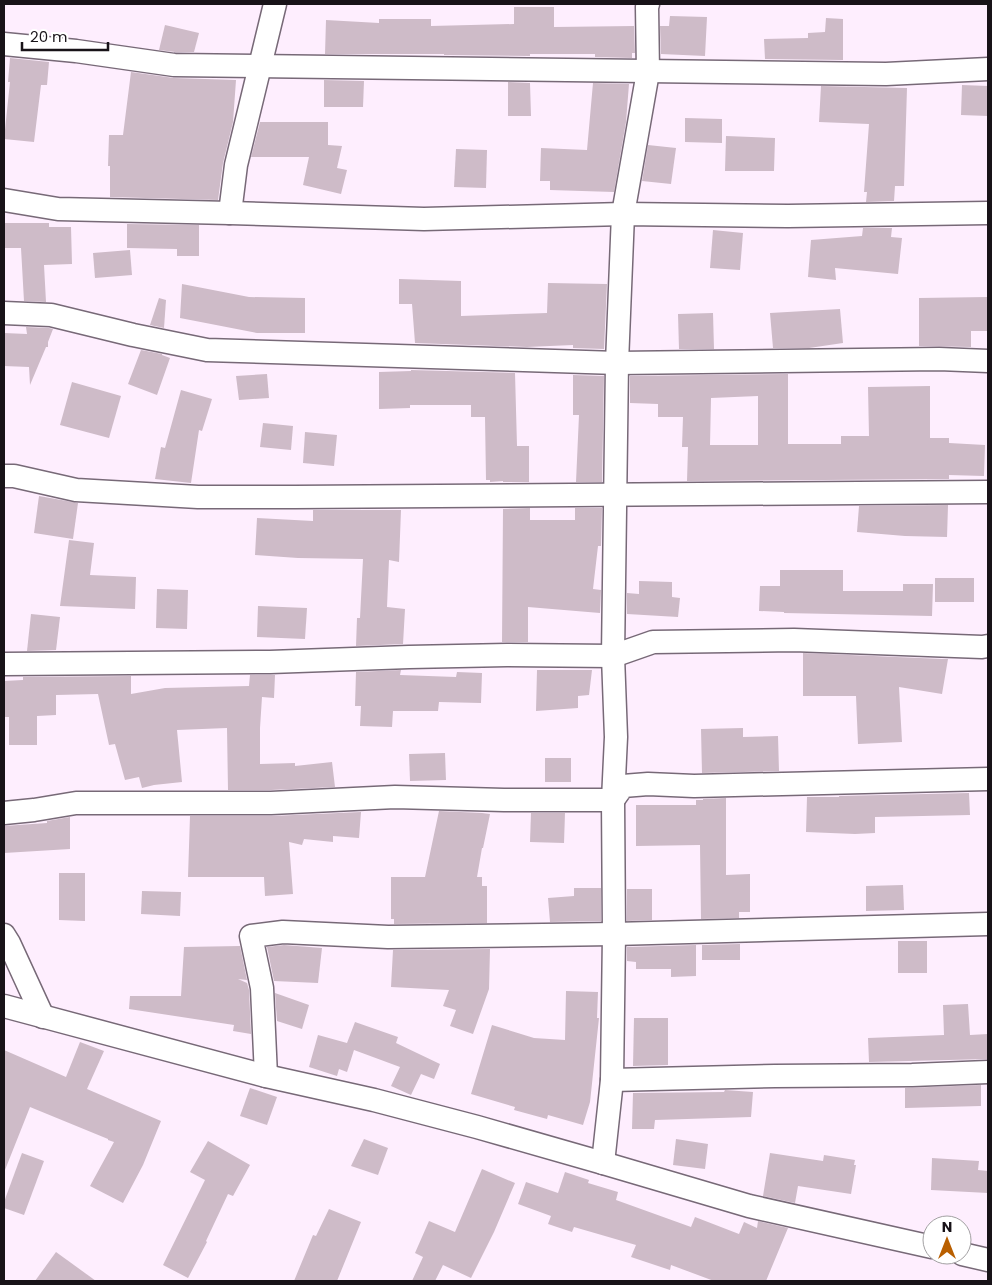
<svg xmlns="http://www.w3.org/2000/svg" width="992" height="1285" viewBox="0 0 992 1285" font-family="Poppins,sans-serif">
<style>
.building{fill:#cebbc8;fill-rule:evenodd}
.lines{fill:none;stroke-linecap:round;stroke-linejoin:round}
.minor-casing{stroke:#776977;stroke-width:25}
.minor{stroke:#fff;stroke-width:22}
</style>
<rect width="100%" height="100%" fill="#feeefe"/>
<!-- building -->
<g class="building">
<polygon points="514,7 554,7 554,27 634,26 635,53 632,53 632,58 595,57 595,54 530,54 530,56 444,55 444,54 325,54 326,20 379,23 379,19 431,19 431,26 514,24"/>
<polygon points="670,16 707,17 705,56 661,54 660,26 669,26"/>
<polygon points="826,18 843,19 843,60 765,59 764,39 808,38 808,33 825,32"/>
<polygon points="165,25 199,33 194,52 175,52 159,50"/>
<polygon points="10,58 49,62 47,85 41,85 34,142 4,139 10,82 8,82"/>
<polygon points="131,72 174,78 236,80 233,122 223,163 218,200 110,197 110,166 108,166 109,135 123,135"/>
<polygon points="324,80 364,81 363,107 324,107"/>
<polygon points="508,82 530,83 531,116 508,116"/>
<polygon points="593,83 629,84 626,122 614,192 550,190 550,181 540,181 541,148 587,150"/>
<polygon points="962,85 988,86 988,116 961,115"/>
<polygon points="821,86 907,88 904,186 895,186 894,201 866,202 867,192 864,192 869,124 819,122"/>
<polygon points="685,118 722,119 722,143 685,142"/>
<polygon points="260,122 328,122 328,145 342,146 337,168 347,170 341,194 303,185 309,157 251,157"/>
<polygon points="726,136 775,138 774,171 725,171"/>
<polygon points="648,145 676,148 671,184 642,181"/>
<polygon points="456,149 487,150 486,188 454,187"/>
<polygon points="4,223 49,223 49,227 71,227 72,264 44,265 46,302 24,301 21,248 4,248"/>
<polygon points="127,224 199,225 199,256 177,256 177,249 127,248"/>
<polygon points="863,228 892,228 891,237 902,238 898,274 835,268 836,280 808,277 811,240 862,236"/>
<polygon points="713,230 743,233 740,270 710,268"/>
<polygon points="130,250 132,275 95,278 93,253"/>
<polygon points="399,279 461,281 461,316 547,313 548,283 607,284 604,349 573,348 573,345 527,347 415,343 412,304 399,304"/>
<polygon points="182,284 249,297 305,298 305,333 257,333 180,318"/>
<polygon points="988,297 988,331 971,331 971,347 919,346 919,298"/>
<polygon points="159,298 166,300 164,328 150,325"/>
<polygon points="840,309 843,343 809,348 773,348 770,313"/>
<polygon points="713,313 714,349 679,349 678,314"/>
<polygon points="26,327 49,328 53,329 48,342 48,347 46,347 30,385 29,367 4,366 4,333 27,334"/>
<polygon points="141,350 162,354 162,355 170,358 157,395 128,384"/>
<polygon points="411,370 515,373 517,446 529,446 529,482 503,482 503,481 490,482 490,480 486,480 485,417 471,417 471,405 410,405 410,408 379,409 379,372 411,371"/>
<polygon points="267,374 269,398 239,400 236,376"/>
<path d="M788 374V444H841V436H869L868 387 930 386V438H949V443L985 445 984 476 949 475V479L687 481 688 447H682L683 417H658V404L630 403V376ZM758 396V445H710L711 398Z"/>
<polygon points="573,375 604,376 602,482 576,482 579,415 573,415"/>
<polygon points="72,382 121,396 109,438 60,425"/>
<polygon points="181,390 212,399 202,431 199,430 191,483 155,479 161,447 165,448"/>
<polygon points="263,423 293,426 291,450 260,447"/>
<polygon points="305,432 337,435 334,466 303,463"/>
<polygon points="39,496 78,503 73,539 34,533"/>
<polygon points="948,505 947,537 905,536 857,532 859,506"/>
<polygon points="530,508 530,520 575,520 575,508 602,508 601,546 598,546 593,589 601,590 600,613 528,607 528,642 502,642 503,509"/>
<polygon points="313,510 401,510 399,562 389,560 387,607 405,609 403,644 356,646 357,618 360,618 363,559 298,558 255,555 257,518 313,521"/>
<polygon points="69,540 94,543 90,575 136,577 135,609 60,606"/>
<polygon points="780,570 843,570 843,591 903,591 903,584 933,584 932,616 784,613 784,612 759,611 760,586 780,586"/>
<rect x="935" y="578" width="39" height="24"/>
<polygon points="639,581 672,582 672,597 680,598 678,617 627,614 627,593 639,594"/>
<polygon points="157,589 188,590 187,629 156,628"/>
<polygon points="258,606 307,608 305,639 257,637"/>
<polygon points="31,614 60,617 56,650 27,651"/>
<polygon points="803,653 943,659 948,659 942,694 899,687 902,742 858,744 856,696 803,696"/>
<polygon points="401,670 400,675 456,677 457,672 482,673 481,703 439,702 438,711 393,711 392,727 360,726 361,706 355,706 356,672"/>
<polygon points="537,670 592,670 589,695 578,696 578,708 536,711"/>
<polygon points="250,675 275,675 274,698 262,697 260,728 260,764 295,763 295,766 332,762 335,787 271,790 228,790 227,728 177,730 182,782 154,785 142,788 139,777 125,780 115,744 109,745 98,694 56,695 56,715 37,716 37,745 9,745 9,717 4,717 4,681 23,680 23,677 131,676 131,694 165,688 249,686"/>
<polygon points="743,728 743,737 778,736 779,771 702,773 701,729"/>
<polygon points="445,753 446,780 410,781 409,754"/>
<rect x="545" y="758" width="26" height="24"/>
<polygon points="969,793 970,815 875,817 875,833 855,834 806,832 807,797 839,797 839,796"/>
<polygon points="726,798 726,875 750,874 750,912 739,912 739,918 701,919 700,845 636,846 636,805 696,805 696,800 703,800 703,799"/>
<polygon points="439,811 482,813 490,814 483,848 482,848 477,877 482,877 482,886 487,886 487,923 394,924 394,919 391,919 391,877 425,877"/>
<polygon points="361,812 359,838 333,836 333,842 304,839 302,845 289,842 293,894 265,896 264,877 188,877 190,816 272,816"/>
<polygon points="531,813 565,813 564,843 530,842"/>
<polygon points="70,817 70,849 4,853 4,826 47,823 47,821"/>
<polygon points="59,873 85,873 85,921 59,920"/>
<polygon points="903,885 904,910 866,911 866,886"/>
<polygon points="574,888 601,888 601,921 550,922 548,898 574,896"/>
<polygon points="627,889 652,889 652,920 627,921"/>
<polygon points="142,891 181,892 180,916 141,914"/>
<rect x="898" y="941" width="29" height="32"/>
<polygon points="740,944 740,960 702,960 702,945"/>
<polygon points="284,945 322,948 318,983 274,981 267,947"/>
<polygon points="696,945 696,976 671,977 671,969 636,969 636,962 627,961 627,947"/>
<polygon points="240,946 247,980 238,979 247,983 249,990 251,1034 233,1031 234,1025 129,1009 130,996 181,996 184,947"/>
<polygon points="490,949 489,989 473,1034 450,1026 456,1010 443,1006 449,990 391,987 393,950"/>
<polygon points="566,991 598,992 597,1018 599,1018 590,1102 583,1125 548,1115 547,1119 514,1110 515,1107 471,1094 492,1025 534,1038 565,1040"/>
<polygon points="275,993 309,1005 302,1029 277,1021"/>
<polygon points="968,1004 970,1035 988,1034 988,1059 869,1062 868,1038 944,1035 943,1005"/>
<polygon points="634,1018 668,1018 668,1065 633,1066"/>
<polygon points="355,1022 398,1037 396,1043 440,1064 434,1079 421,1074 411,1095 391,1086 400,1067 354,1050 347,1072 339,1069 337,1076 309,1067 318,1035 347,1043"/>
<polygon points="80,1042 104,1051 87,1089 161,1121 143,1165 123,1203 90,1186 114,1142 108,1140 108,1139 30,1107 5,1170 4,1170 4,1050 66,1077"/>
<polygon points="981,1085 981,1106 905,1108 905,1088"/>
<polygon points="250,1088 277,1097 267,1125 240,1116"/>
<polygon points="725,1090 753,1092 751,1117 655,1120 654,1129 632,1129 633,1093 724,1092"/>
<polygon points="364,1139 388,1148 378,1175 351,1166"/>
<polygon points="676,1139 708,1144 705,1169 673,1165"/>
<polygon points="208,1141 250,1165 233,1196 228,1194 206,1241 207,1242 188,1278 163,1265 205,1180 190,1172"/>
<polygon points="22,1153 44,1161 24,1215 4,1208 4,1202"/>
<polygon points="770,1153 823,1161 824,1155 855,1160 854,1165 856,1165 851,1194 798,1186 795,1203 763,1196"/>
<polygon points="932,1158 979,1161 978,1170 988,1171 988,1193 931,1190"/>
<polygon points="482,1169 515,1183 494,1232 471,1278 443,1265 435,1281 412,1281 423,1257 415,1253 429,1221 455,1232"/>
<polygon points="565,1172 589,1180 588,1183 618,1192 616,1200 691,1227 695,1217 739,1234 744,1222 757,1228 758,1221 788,1228 766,1281 714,1281 671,1265 670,1270 631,1257 636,1245 574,1227 572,1232 548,1224 551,1216 518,1204 526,1182 558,1193"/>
<polygon points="329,1209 361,1222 337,1281 294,1281 313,1235 316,1236"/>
<polygon points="56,1252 96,1281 35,1281"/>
</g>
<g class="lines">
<defs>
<g id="minor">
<polyline points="4,44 76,51 174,65 886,74 988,69"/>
<polyline points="4,200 58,209 230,213 424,219 623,214 788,216 988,213"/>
<polyline points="230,213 236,165 275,4"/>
<polyline points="4,313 51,315 133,335 207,350 617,363 939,359 988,361"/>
<polyline points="4,476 14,476 76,490 198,497 295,497 988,492"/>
<polyline points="4,664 270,662 409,657 507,655 613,656 653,642 794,640 982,647 988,646"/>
<polyline points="4,813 34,810 76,803 271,803 395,797 504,800 613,800 623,786 648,784 694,786 988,779"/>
<polyline points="4,935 9,943 43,1017"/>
<polyline points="4,1006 266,1076 374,1100 477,1127 603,1163 749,1206 932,1247"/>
<polyline points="266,1076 262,988 251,936 283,932 388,937 614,934 988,924"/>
<polyline points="612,1080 775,1076 912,1075 988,1072"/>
<polyline points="603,1163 612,1080 614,934 613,800 616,737 613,656 617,363 623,214 648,72 647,7 648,4"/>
<polyline points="962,1254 988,1260"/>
</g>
</defs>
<!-- minor casing -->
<use href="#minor" class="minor-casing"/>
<!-- minor -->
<use href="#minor" class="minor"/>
</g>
<!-- border -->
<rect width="992" height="1285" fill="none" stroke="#181318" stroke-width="10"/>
<!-- north arrow -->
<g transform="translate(947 1240)"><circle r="24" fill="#ffffff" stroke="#a3a1a3"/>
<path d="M0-4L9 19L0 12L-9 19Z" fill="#b95f00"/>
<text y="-8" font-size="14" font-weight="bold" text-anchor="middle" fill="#181318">N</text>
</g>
<!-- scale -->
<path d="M22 42v8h86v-8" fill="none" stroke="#181318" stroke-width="2.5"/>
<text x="30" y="42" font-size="15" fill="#181318" stroke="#ffffff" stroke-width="4" paint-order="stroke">20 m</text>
</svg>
